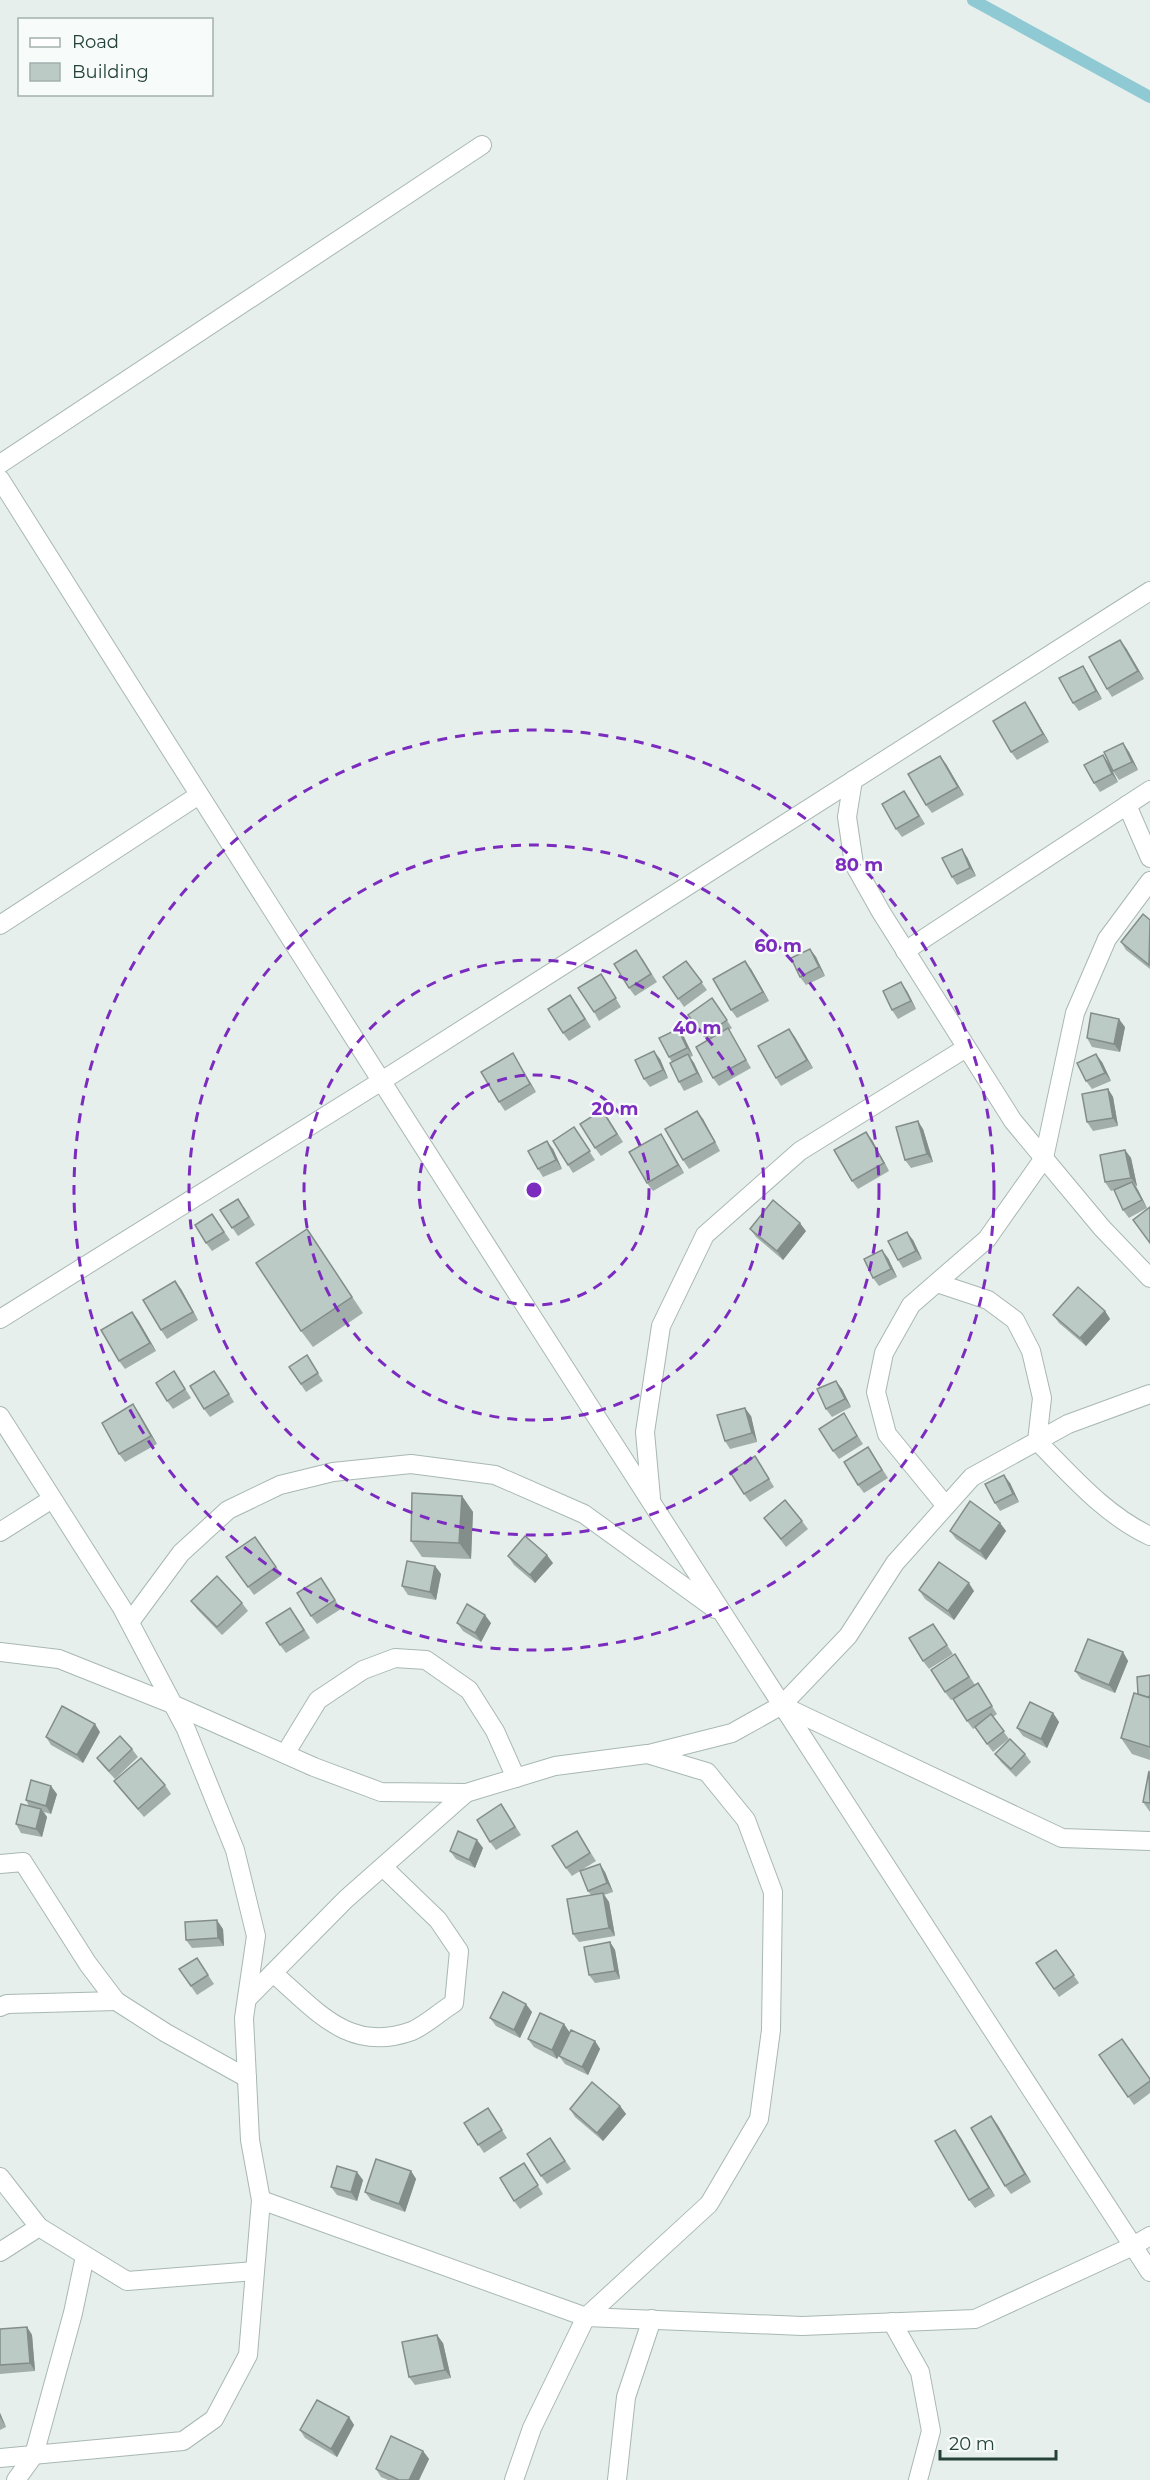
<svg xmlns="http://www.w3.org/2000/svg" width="1150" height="2480" viewBox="0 0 1150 2480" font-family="Montserrat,sans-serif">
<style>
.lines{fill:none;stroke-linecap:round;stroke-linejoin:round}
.stream{stroke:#8ec9d4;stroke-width:12}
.minor-casing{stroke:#a8b8b2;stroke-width:20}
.minor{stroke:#fff;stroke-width:18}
.wall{fill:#a1aea9}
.shaded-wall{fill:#838d89}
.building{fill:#bbcac4;stroke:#838d89;stroke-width:1.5}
.ring{fill:none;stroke:#7b2cbf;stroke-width:3;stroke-dasharray:10 8}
.centre{fill:#7b2cbf;stroke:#f7fbf9;stroke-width:3}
.ring-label{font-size:18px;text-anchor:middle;font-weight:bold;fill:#7b2cbf;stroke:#f7fbf9;stroke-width:4.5;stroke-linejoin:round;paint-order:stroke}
</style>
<rect width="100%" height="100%" fill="#e6efeb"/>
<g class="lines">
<!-- stream -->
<polyline class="stream" points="973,0 1150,97"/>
<defs>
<g id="minor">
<polyline points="0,464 482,145"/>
<path d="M0 479C378 1080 762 1677 1150 2272"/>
<polyline points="853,780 847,817 854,864 881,912 1013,1121 1102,1228 1150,1278"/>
<polyline points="1127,805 1150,858"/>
<polyline points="0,925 199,795"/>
<polyline points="905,951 1150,790"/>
<path d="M937 1283 988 1300 1015 1320 1031 1351 1042 1398 1037 1441C1072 1476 1105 1515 1150 1536"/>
<polyline points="0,1319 380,1082 1150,591"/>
<polyline points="0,1416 122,1608 186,1729 235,1850 256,1936 244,2018 250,2140 261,2200 248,2355 214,2419 183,2441 0,2458"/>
<polyline points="651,1498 645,1432 661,1326 705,1235 800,1151 966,1048"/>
<polyline points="946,1506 887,1434 876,1392 884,1353 911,1305 987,1239 1044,1158 1075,1013 1107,939 1150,881"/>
<polyline points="0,1532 52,1499"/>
<polyline points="130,1622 181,1553 228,1510 280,1485 333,1472 411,1464 495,1475 584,1514 715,1609"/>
<polyline points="0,1652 59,1659 172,1704 314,1767 381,1792 466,1793 555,1766 647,1754 707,1772 746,1820 773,1892 771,2030 759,2119 709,2204 586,2317 532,2428 514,2480"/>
<polyline points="783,1706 1062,1838 1150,1841"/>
<polyline points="285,1754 318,1700 363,1670 395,1658 426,1660 469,1690 495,1731 516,1778"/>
<polyline points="649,1754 732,1733 782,1705 848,1636 895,1563 972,1477 1068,1424 1150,1394"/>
<polyline points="0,1864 23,1862 88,1964 116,2001 166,2033 247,2078"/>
<path d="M273 1973C316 2010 349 2054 412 2031 426 2025 441 2011 454 2003L459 1951 438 1920 383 1867"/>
<polyline points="247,1999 346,1899 466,1793"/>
<polyline points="0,2007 7,2004 116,2001"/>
<polyline points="0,2177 39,2227 127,2281 255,2271"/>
<polyline points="261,2200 586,2317 802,2326 975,2319 1133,2246 1150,2236"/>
<polyline points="0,2252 39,2227"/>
<polyline points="892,2322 920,2372 931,2431 918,2480"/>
<polyline points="16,2480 34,2455 73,2313 85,2256"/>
<polyline points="617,2480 626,2397 652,2319"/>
</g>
</defs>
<!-- minor casing -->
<use href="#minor" class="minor-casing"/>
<!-- minor -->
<use href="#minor" class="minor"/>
</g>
<!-- wall -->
<g class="wall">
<polygon points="1126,648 1144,679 1112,697 1107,689"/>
<polygon points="1083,666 1088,674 1102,699 1079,711 1073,703"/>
<polygon points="1025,702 1049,742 1017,760 1011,752"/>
<polygon points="1123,743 1129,752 1138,770 1119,780 1113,771"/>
<polygon points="1103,755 1109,764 1118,782 1100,792 1094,783"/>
<polygon points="946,764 964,795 932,813 926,805"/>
<polygon points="910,799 925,824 902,837 896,829"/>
<polygon points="967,857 976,876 957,885 952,877"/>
<polygon points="1150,920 1150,969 1126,950 1121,942"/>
<polygon points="810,949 816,957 825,976 806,985 800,977"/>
<polygon points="642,958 657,982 635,996 629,988"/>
<polygon points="686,961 707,990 684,1007 663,977"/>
<polygon points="751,969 769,1001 737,1018 731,1010"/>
<polygon points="606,982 621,1007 599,1021 594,1012"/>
<polygon points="907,991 916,1009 898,1019 892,1010"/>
<polygon points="712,998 732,1028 729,1030 751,1068 719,1086 713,1078 707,1040 688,1015"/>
<polygon points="576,1003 591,1027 569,1041 563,1033"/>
<polygon points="1125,1027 1120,1052 1092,1047 1087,1038"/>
<polygon points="789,1029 813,1068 781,1086 776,1078"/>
<polygon points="684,1037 693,1056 690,1057 694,1063 703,1082 684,1091 679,1082 672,1062 669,1057"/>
<polygon points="513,1053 536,1092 505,1111 499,1102"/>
<polygon points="660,1059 668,1078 650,1087 644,1079"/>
<polygon points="1102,1062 1111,1081 1092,1089 1086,1081"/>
<polygon points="1108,1089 1113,1097 1118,1126 1093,1131 1087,1122"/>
<polygon points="608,1118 623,1142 601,1156 595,1148"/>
<polygon points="703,1119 720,1151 689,1169 683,1160"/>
<polygon points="574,1127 595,1160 573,1173 568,1165"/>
<polygon points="923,1129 933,1162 911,1168 905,1160"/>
<polygon points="872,1140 889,1171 858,1189 852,1181"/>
<polygon points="666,1142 684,1173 653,1191 647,1183"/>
<polygon points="553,1149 562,1169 543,1177 538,1169"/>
<polygon points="1125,1150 1131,1158 1137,1186 1136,1186 1147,1208 1129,1218 1123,1210 1114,1190 1111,1191 1105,1182"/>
<polygon points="244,1207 255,1225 238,1236 220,1210"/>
<polygon points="212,1214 230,1240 212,1251 206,1243"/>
<polygon points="307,1229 363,1313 313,1347 301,1331"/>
<polygon points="750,1229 806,1231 783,1260 756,1237"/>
<polygon points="913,1240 922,1259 903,1268 898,1260"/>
<polygon points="888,1258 897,1277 879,1286 873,1278"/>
<polygon points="181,1289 198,1320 167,1339 161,1330"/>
<polygon points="1105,1311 1110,1319 1086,1346 1059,1323 1053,1315"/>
<polygon points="138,1320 156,1351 125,1369 119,1361"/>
<polygon points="312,1364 323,1381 306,1392 289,1367"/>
<polygon points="174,1371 191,1398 173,1409 167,1401"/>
<polygon points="220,1379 234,1402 210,1417 204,1409"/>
<polygon points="836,1381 842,1389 851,1407 832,1417 826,1409"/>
<polygon points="139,1413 157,1444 125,1462 119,1454"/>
<polygon points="751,1416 757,1442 730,1449 725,1441"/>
<polygon points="849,1422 863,1444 839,1459 833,1451"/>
<polygon points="868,1447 888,1478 864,1493 858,1485"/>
<polygon points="761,1465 774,1487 750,1502 744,1494"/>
<polygon points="1010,1483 1019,1502 1000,1511 995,1503"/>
<polygon points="462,1496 473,1512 471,1559 422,1557 411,1541"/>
<polygon points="764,1518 802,1521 808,1529 786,1547"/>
<polygon points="1000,1523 1006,1531 986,1560 956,1539 950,1531"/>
<polygon points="255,1537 282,1575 254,1595 226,1557"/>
<polygon points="508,1556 553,1563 535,1583 514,1565"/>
<polygon points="435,1566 441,1574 436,1600 408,1595 402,1586"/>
<polygon points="321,1578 341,1609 317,1624 311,1616"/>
<polygon points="919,1590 974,1591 954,1620 925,1599"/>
<polygon points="191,1601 242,1603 248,1611 222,1635 197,1609"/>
<polygon points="296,1616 310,1638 286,1653 280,1645"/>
<polygon points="457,1623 491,1623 481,1642 463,1631"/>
<polygon points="933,1624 953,1654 929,1669 923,1661"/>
<polygon points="1123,1652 1128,1661 1115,1693 1081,1679 1075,1671"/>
<polygon points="955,1654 975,1685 951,1700 945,1692"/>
<polygon points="1150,1675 1150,1760 1132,1754 1121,1738 1138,1694"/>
<polygon points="983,1692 997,1714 993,1717 1009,1739 993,1752 975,1728 973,1729 967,1721"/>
<polygon points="1053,1713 1059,1722 1047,1748 1023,1736 1017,1728"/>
<polygon points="100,1732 83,1763 51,1745 46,1737"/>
<polygon points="132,1749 138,1757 115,1779 103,1766 97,1758"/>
<polygon points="995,1754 1025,1754 1031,1762 1016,1777 1001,1762"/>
<polygon points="1150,1771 1150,1812 1143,1802"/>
<polygon points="114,1781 165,1785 171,1794 144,1817 120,1789"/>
<polygon points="57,1794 51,1814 44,1812 47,1817 42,1837 21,1833 16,1824 29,1806 26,1800"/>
<polygon points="501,1804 521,1835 496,1850 490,1842"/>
<polygon points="577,1831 596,1861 580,1871 605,1872 613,1892 604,1895 609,1902 615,1936 579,1942 573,1934 591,1895 588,1891 580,1871 572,1876 566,1868"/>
<polygon points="477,1840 483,1848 475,1868 456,1859 450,1851"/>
<polygon points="223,1929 224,1946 192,1948 186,1940"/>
<polygon points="610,1942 615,1950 620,1979 595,1983 589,1975"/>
<polygon points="1056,1950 1079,1983 1059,1997 1036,1963"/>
<polygon points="197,1958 214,1984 197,1995 179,1969"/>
<polygon points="532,2012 520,2038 496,2026 490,2018"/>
<polygon points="564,2024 570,2033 557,2059 534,2047 528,2039"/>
<polygon points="595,2041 600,2049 588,2075 565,2064 559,2056"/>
<polygon points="1099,2055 1150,2079 1150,2093 1134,2105"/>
<polygon points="620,2106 626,2114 603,2141 575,2117 570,2109"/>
<polygon points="488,2108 507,2138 484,2153 464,2123"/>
<polygon points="997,2124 1031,2182 1011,2194 1005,2186"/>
<polygon points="955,2130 995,2196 975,2208 969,2200"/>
<polygon points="550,2138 571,2169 547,2184 541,2176"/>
<polygon points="524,2163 543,2194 520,2209 514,2201"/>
<polygon points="411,2171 416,2179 405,2212 371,2200 365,2192"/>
<polygon points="363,2180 357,2201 337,2195 331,2187"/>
<polygon points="27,2327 32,2335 35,2371 0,2374 0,2329"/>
<polygon points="443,2343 451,2378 415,2385 409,2377"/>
<polygon points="0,2413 6,2427 0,2430"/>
<polygon points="349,2417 354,2425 337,2457 305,2438 300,2430"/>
<polygon points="423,2451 429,2459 419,2480 388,2480 381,2477 376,2469"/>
</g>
<!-- shaded-wall -->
<g class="shaded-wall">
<polygon points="1120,640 1126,648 1144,679 1138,671"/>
<polygon points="1083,666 1088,674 1102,699 1096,691"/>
<polygon points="1025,702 1031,711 1049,742 1043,734"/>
<polygon points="1123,743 1129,752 1138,770 1132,762"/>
<polygon points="1103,755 1109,764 1118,782 1112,774"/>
<polygon points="940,756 946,764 964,795 958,787"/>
<polygon points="962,849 967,857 976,876 970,868"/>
<polygon points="810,949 816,957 825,976 819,967"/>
<polygon points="745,961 751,969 769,1001 763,992"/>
<polygon points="901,982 907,991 916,1009 911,1001"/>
<polygon points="1119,1019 1125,1027 1120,1052 1114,1044"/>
<polygon points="678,1029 684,1037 693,1056 687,1048"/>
<polygon points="789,1029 795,1037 813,1068 807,1060"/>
<polygon points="654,1051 660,1059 668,1078 663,1070"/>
<polygon points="513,1053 518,1062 536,1092 530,1084"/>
<polygon points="688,1054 694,1063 703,1082 697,1073"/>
<polygon points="1096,1054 1102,1062 1111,1081 1105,1073"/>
<polygon points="1108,1089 1113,1097 1118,1126 1113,1118"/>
<polygon points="697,1111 703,1119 720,1151 715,1142"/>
<polygon points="918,1121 923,1129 933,1162 927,1154"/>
<polygon points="866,1132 872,1140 889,1171 884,1163"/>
<polygon points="661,1134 666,1142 684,1173 678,1165"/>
<polygon points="547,1141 553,1149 562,1169 556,1160"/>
<polygon points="1125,1150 1131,1158 1137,1186 1131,1178"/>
<polygon points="1132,1182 1138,1190 1147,1208 1142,1200"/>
<polygon points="800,1223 806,1231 783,1260 777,1251"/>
<polygon points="907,1232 913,1240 922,1259 916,1251"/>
<polygon points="882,1250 888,1258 897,1277 891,1269"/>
<polygon points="175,1281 181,1289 198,1320 193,1312"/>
<polygon points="1105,1311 1110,1319 1086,1346 1080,1338"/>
<polygon points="132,1312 138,1320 156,1351 150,1343"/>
<polygon points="836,1381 842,1389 851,1407 845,1399"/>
<polygon points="133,1404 139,1413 157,1444 151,1436"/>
<polygon points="745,1408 751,1416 757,1442 752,1433"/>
<polygon points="1004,1475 1010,1483 1019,1502 1013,1494"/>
<polygon points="462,1496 473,1512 471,1559 459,1543"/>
<polygon points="1000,1523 1006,1531 986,1560 980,1551"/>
<polygon points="547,1555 553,1563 535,1583 530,1575"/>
<polygon points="435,1566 441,1574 436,1600 430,1592"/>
<polygon points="969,1583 974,1591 954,1620 948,1611"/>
<polygon points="485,1615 491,1623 481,1642 475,1633"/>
<polygon points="1123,1652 1128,1661 1115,1693 1109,1685"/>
<polygon points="1053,1713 1059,1722 1047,1748 1041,1739"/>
<polygon points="95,1724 100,1732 83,1763 77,1755"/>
<polygon points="51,1786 57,1794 51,1814 46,1806"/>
<polygon points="41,1809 47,1817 42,1837 36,1829"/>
<polygon points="477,1840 483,1848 475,1868 469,1860"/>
<polygon points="600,1864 605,1872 613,1892 607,1883"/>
<polygon points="603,1893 609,1902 615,1936 609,1928"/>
<polygon points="217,1920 223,1929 224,1946 218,1938"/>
<polygon points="610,1942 615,1950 620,1979 615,1971"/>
<polygon points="526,2004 532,2012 520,2038 514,2030"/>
<polygon points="564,2024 570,2033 557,2059 552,2050"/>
<polygon points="595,2041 600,2049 588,2075 582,2067"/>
<polygon points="620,2106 626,2114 603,2141 597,2133"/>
<polygon points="991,2116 997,2124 1031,2182 1025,2174"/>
<polygon points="955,2130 961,2138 995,2196 989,2188"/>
<polygon points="411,2171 416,2179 405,2212 399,2204"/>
<polygon points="357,2172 363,2180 357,2201 351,2192"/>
<polygon points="27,2327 32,2335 35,2371 30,2363"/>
<polygon points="437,2335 443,2343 451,2378 445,2370"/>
<polygon points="0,2413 6,2427 0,2417"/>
<polygon points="349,2417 354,2425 337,2457 331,2449"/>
<polygon points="423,2451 429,2459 419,2480 409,2480"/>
</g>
<!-- building -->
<g class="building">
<polygon points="1120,640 1138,671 1107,689 1089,657"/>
<polygon points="1083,666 1096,691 1073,703 1059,678"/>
<polygon points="1025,702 1043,734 1011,752 993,721"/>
<polygon points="1123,743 1132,762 1113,771 1104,752"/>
<polygon points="1103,755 1112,774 1094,783 1084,765"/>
<polygon points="940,756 958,787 926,805 908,774"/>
<polygon points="904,791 919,816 896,829 882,804"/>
<polygon points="962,849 970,868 952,877 942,858"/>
<polygon points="1143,914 1150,920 1149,965 1121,942"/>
<polygon points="810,949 819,967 800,977 791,958"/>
<polygon points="636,950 651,974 629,988 614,964"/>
<polygon points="686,961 702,982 678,999 663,977"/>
<polygon points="745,961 763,992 731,1010 713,979"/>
<polygon points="601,974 616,998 594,1012 578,988"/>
<polygon points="901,982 911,1001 892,1010 883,991"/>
<polygon points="570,995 585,1019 563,1033 548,1009"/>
<polygon points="712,998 727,1020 704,1036 688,1015"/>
<polygon points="1091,1013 1119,1019 1114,1044 1087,1038"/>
<polygon points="728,1028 746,1060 713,1078 696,1047"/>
<polygon points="678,1029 687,1048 669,1057 659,1038"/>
<polygon points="789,1029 807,1060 776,1078 758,1046"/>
<polygon points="654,1051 663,1070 644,1079 635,1060"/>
<polygon points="513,1053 530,1084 499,1102 481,1072"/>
<polygon points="688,1054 697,1073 679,1082 670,1063"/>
<polygon points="1096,1054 1105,1073 1086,1081 1077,1063"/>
<polygon points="1108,1089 1113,1118 1087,1122 1082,1094"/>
<polygon points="602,1110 617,1134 595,1148 580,1124"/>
<polygon points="697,1111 715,1142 683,1160 665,1129"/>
<polygon points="918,1121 927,1154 905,1160 896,1127"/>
<polygon points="574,1127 590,1151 568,1165 553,1141"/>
<polygon points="866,1132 884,1163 852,1181 834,1150"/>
<polygon points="661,1134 678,1165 647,1183 629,1152"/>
<polygon points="547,1141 556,1160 538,1169 528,1151"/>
<polygon points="1125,1150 1131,1178 1105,1182 1100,1155"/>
<polygon points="1132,1182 1142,1200 1123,1210 1114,1190"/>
<polygon points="238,1199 249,1217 232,1228 220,1210"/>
<polygon points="773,1200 800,1223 777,1251 750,1229"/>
<polygon points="1150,1207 1150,1243 1133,1220"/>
<polygon points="212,1214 224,1232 206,1243 195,1225"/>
<polygon points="307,1229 352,1297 301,1331 256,1263"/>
<polygon points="907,1232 916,1251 898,1260 888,1241"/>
<polygon points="882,1250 891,1269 873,1278 864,1259"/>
<polygon points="175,1281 193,1312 161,1330 143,1300"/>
<polygon points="1078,1287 1105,1311 1080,1338 1053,1315"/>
<polygon points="132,1312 150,1343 119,1361 101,1330"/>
<polygon points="307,1355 318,1373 301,1384 289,1367"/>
<polygon points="174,1371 185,1389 167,1401 156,1383"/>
<polygon points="214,1371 229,1394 204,1409 190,1386"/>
<polygon points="836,1381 845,1399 826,1409 817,1389"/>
<polygon points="133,1404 151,1436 119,1454 102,1423"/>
<polygon points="745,1408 752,1433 725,1441 717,1415"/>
<polygon points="844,1413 857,1436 833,1451 819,1429"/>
<polygon points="868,1447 882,1470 858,1485 844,1462"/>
<polygon points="755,1456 769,1479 744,1494 730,1472"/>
<polygon points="1004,1475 1013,1494 995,1503 985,1484"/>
<polygon points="412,1493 462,1496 459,1543 411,1541"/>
<polygon points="785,1500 802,1521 781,1539 764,1518"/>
<polygon points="970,1501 1000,1523 980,1551 950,1531"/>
<polygon points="525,1536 547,1555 530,1575 508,1556"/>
<polygon points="255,1537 276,1567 248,1587 226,1557"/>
<polygon points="407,1561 435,1566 430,1592 402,1586"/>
<polygon points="939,1562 969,1583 948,1611 919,1590"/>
<polygon points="217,1576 242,1603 217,1627 191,1601"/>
<polygon points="321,1578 335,1600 311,1616 297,1593"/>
<polygon points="467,1604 485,1615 475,1633 457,1623"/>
<polygon points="290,1608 304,1630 280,1645 266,1623"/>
<polygon points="933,1624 947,1645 923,1661 909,1638"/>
<polygon points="1088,1639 1123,1652 1109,1685 1075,1671"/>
<polygon points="955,1654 969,1677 945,1692 931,1670"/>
<polygon points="1150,1675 1150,1696 1147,1697 1138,1694 1137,1677"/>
<polygon points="978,1683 992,1706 967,1721 953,1699"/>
<polygon points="1134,1693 1150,1698 1150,1747 1121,1738"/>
<polygon points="1030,1702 1053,1713 1041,1739 1017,1728"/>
<polygon points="62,1706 95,1724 77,1755 46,1737"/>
<polygon points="991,1714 1004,1731 987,1744 975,1727"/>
<polygon points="120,1736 132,1749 109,1771 97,1758"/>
<polygon points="1010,1739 1025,1754 1011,1769 995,1754"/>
<polygon points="141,1758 165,1785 138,1809 114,1781"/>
<polygon points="1149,1771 1150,1803 1143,1802"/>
<polygon points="31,1780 51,1786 46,1806 26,1800"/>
<polygon points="21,1804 41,1809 36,1829 16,1824"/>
<polygon points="501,1804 515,1827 490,1842 477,1820"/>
<polygon points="458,1831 477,1840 469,1860 450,1851"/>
<polygon points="577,1831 590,1853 566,1868 552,1846"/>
<polygon points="600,1864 607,1883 588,1891 580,1871"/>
<polygon points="603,1893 609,1928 573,1934 567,1899"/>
<polygon points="217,1920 218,1938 186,1940 185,1922"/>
<polygon points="610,1942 615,1971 589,1975 584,1947"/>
<polygon points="1056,1950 1074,1975 1054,1989 1036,1963"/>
<polygon points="197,1958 208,1975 191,1986 179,1969"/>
<polygon points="503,1992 526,2004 514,2030 490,2018"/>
<polygon points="540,2013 564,2024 552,2050 528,2039"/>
<polygon points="571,2030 595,2041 582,2067 559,2056"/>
<polygon points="1122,2039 1150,2079 1150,2081 1128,2097 1099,2055"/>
<polygon points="592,2082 620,2106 597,2133 570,2109"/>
<polygon points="488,2108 502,2130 478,2145 464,2123"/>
<polygon points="991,2116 1025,2174 1005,2186 971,2128"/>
<polygon points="955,2130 989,2188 969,2200 935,2141"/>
<polygon points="550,2138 565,2161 541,2176 527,2154"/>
<polygon points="376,2159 411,2171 399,2204 365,2192"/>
<polygon points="524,2163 538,2185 514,2201 500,2178"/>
<polygon points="337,2166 357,2172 351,2192 331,2187"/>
<polygon points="27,2327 30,2363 0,2365 0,2329"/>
<polygon points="437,2335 445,2370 409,2377 402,2342"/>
<polygon points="317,2400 349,2417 331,2449 300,2430"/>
<polygon points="391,2436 423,2451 409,2480 399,2480 376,2469"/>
</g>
<!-- distance rings -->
<g class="ring">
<circle cx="534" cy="1190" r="115"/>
<circle cx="534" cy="1190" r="230"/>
<circle cx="534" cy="1190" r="345"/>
<circle cx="534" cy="1190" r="460"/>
</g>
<circle cx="534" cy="1190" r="9" class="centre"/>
<g class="ring-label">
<text x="859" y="871">80 m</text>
<text x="778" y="952">60 m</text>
<text x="697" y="1034">40 m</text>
<text x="615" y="1115">20 m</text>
</g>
<!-- legend -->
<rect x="18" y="18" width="195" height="78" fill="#f7fbf9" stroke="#a3b1ad" stroke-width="1.5"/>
<rect x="30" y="38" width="30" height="9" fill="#ffffff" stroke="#a3b1ad" stroke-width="1.5"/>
<text x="72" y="48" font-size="18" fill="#24423a">Road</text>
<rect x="30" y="63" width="30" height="18" fill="#bbcac4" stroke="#a3b1ad" stroke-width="1.5"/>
<text x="72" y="78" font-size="18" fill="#24423a">Building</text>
<!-- scale -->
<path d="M940 2450v9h116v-9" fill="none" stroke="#24423a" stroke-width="3"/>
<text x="949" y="2450" font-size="18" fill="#24423a" stroke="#f7fbf9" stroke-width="4.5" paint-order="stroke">20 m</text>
</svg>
